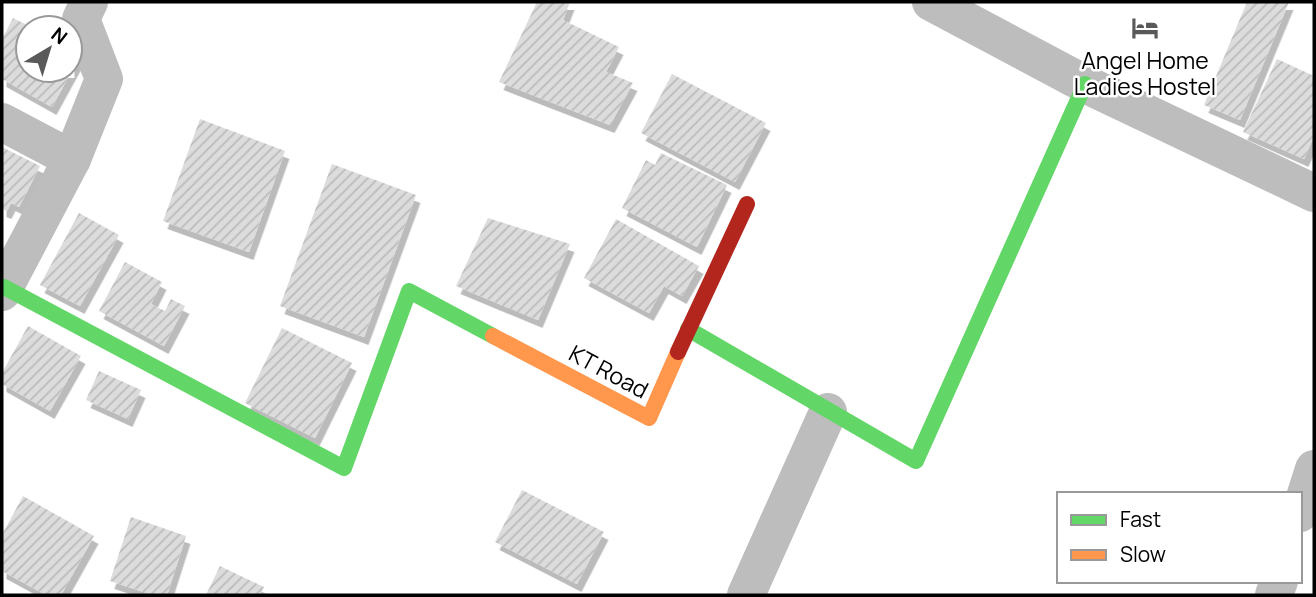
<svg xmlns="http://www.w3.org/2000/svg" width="1316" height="597" viewBox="0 0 1316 597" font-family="Manrope,sans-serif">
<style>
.building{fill:url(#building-hatch);filter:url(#shadow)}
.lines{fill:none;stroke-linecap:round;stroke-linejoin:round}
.street{stroke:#bdbdbd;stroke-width:38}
.fast{stroke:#63d668;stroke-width:16}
.slow{stroke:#ff974d;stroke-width:16}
.jam{stroke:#b3261e;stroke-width:16}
.labels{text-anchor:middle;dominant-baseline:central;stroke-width:5;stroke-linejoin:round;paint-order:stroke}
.poi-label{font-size:23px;fill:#000;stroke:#fff}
.street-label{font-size:23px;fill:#000;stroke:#fff}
</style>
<defs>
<pattern id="building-hatch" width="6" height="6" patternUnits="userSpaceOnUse" patternTransform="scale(1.75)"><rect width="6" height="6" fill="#dcdcdc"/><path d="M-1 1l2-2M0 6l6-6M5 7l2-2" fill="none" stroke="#bbb"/></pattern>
<filter id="shadow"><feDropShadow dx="4.5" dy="8" stdDeviation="0" flood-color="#0004"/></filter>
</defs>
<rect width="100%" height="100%" fill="#fff"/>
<!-- building -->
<g class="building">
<polygon points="537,2 570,2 563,20 619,47 606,72 633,83 610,125 499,82"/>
<polygon points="1247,2 1289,2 1240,120 1204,105"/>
<polygon points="13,18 33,28 28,28 28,70 70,70 70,48 81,54 52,107 2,79 2,39"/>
<polygon points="1277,59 1314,76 1314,136 1304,159 1243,132"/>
<polygon points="672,74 766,123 735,182 641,133"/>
<polygon points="200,119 285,151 249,252 163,221"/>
<polygon points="2,147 40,166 19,207 11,203 7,211 2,209"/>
<polygon points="661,153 727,185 697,247 622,208 646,160 655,165"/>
<polygon points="332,164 416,195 364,337 280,306"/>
<polygon points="79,213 119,235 80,306 40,285"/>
<polygon points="488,218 570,244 538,320 456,286"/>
<polygon points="616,219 699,266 682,296 664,286 649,313 584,278"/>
<polygon points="125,262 162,282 151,304 165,311 171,299 185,306 164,346 99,311"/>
<polygon points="28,326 81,356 50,411 2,384 2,373"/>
<polygon points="282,328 352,363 315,438 245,403"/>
<polygon points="99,371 141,390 128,419 86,400"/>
<polygon points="522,490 604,532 577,584 495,542"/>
<polygon points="23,496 94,536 61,595 46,595 2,571 2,535"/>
<polygon points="131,517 186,536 167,595 153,595 110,581"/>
<polygon points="220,566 264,587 260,595 206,595"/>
</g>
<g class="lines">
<!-- street -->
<g class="street">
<polyline points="931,2 1085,84 1314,193"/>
<polyline points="2,122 72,159"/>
<polyline points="2,292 72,159 104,79 81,19 89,2"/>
<polyline points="1300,513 1314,469"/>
<polyline points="746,595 828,412"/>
<polyline points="1274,595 1279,581"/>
</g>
<!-- fast -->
<g class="fast">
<polyline points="4,287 344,468 409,291 493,336"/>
<polyline points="688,329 916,461 1085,84"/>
</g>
<!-- slow -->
<polyline class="slow" points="493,336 649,418 678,352"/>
<!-- jam -->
<polyline class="jam" points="678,352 747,204"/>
</g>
<!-- icons -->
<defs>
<symbol id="hotel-bare" viewBox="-9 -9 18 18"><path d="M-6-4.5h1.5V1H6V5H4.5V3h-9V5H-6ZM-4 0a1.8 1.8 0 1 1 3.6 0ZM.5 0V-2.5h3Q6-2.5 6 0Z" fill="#595959" stroke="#fff" stroke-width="2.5" paint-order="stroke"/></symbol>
</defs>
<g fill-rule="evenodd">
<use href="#hotel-bare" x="1126" y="9" width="38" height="38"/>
</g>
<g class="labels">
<!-- poi labels -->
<g class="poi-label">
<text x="1145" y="60">Angel Home<tspan x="1145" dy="26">Ladies Hostel</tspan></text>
</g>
<!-- street labels -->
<g class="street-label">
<text transform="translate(609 371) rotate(28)">KT Road</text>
</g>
</g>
<!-- border -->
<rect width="1316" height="597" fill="none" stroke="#000000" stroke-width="7"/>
<!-- legend -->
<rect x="1057" y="492" width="245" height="91" fill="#ffffff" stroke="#999999" stroke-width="2"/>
<rect x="1071" y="515" width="35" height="10" fill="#63d668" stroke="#999999" stroke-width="2"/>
<text x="1120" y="527" font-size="21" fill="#000000">Fast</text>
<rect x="1071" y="550" width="35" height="10" fill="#ff974d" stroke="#999999" stroke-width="2"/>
<text x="1120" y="562" font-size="21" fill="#000000">Slow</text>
<!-- north arrow -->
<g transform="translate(49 49) rotate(38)"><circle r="33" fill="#ffffff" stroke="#999999" stroke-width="2"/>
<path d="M0-5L12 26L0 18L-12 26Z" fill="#595959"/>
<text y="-10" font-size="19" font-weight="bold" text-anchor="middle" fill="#000000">N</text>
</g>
</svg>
